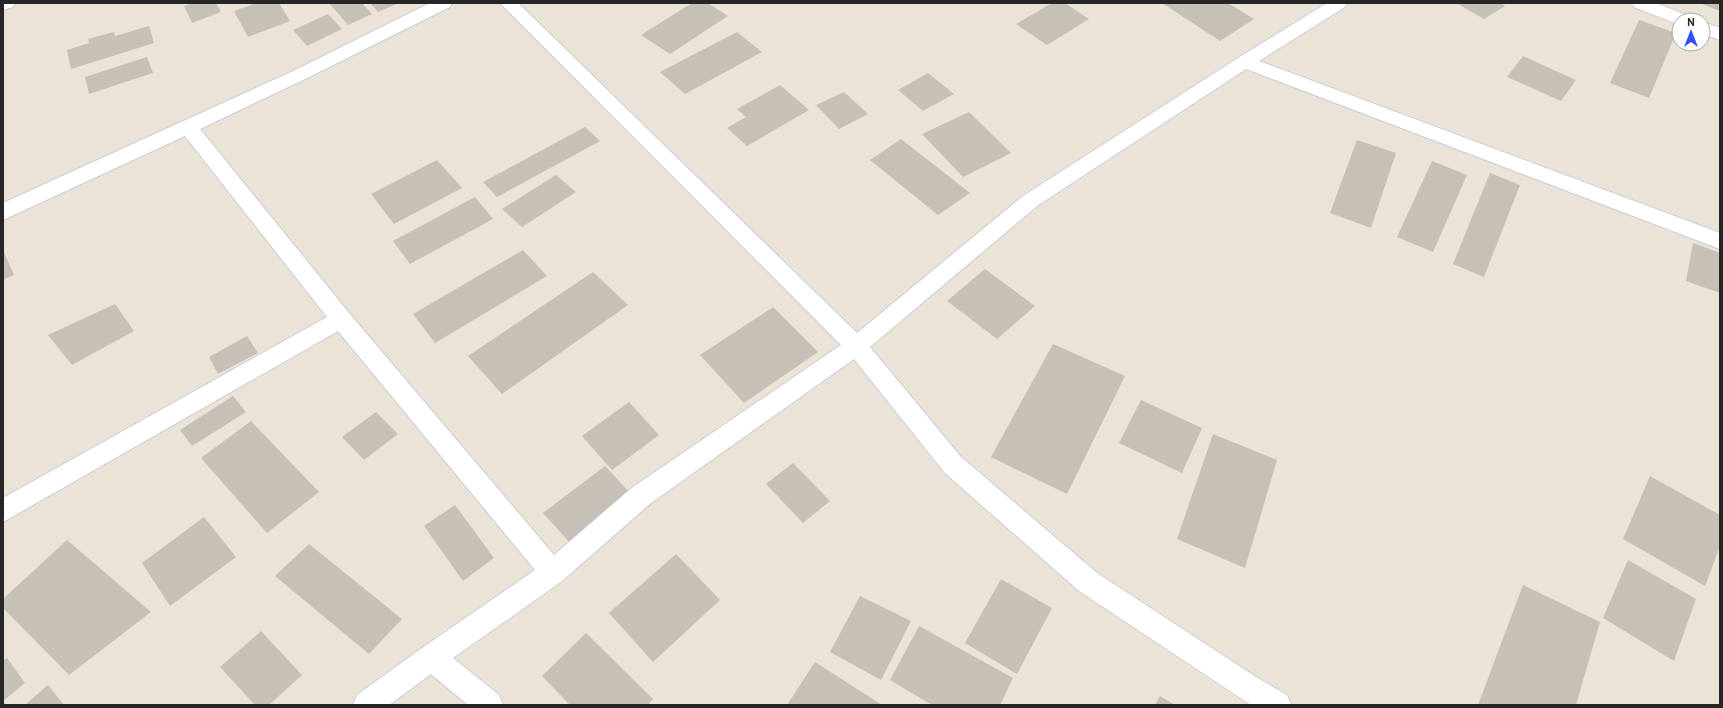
<svg xmlns="http://www.w3.org/2000/svg" width="1723" height="708" viewBox="0 0 1723 708" font-family="Overpass,sans-serif">
<style>
.building{fill:#c6c0b6}
.lines{fill:none;stroke-linecap:round;stroke-linejoin:round}
.street-casing{stroke:#cbcee2;stroke-width:2}
.street{fill:#fff;fill-rule:evenodd}
</style>
<rect width="100%" height="100%" fill="#ebe3d5"/>
<!-- building -->
<g class="building">
<polygon points="194,3 216,3 221,12 192,23 184,6"/>
<polygon points="257,3 279,3 290,21 248,37 234,11"/>
<polygon points="329,3 362,3 372,14 348,25"/>
<polygon points="370,3 399,3 378,12"/>
<polygon points="692,3 708,3 728,16 670,54 641,35"/>
<polygon points="1052,3 1065,3 1089,19 1047,45 1016,24"/>
<polygon points="1162,3 1228,3 1254,19 1220,41"/>
<polygon points="1456,3 1500,3 1505,6 1484,19"/>
<polygon points="1699,3 1720,3 1720,11"/>
<polygon points="328,14 342,29 307,46 293,30"/>
<polygon points="1639,20 1676,33 1649,98 1610,83"/>
<polygon points="149,26 154,43 71,69 67,50 89,43 88,39 114,32 115,36"/>
<polygon points="737,32 762,52 685,94 660,72"/>
<polygon points="1523,56 1576,80 1561,101 1507,77"/>
<polygon points="147,57 153,73 89,94 85,77"/>
<polygon points="928,73 954,94 923,111 898,90"/>
<polygon points="780,85 809,110 747,146 727,128 746,117 737,109"/>
<polygon points="844,92 868,114 839,129 816,105"/>
<polygon points="969,112 1011,153 963,177 922,134"/>
<polygon points="585,127 600,141 497,197 483,182"/>
<polygon points="901,139 970,193 938,215 870,160"/>
<polygon points="1357,140 1396,153 1371,228 1330,213"/>
<polygon points="437,160 462,188 394,224 371,194"/>
<polygon points="1432,161 1467,175 1433,252 1397,237"/>
<polygon points="1490,173 1520,185 1484,277 1453,264"/>
<polygon points="556,175 576,192 522,227 502,209"/>
<polygon points="475,197 493,219 410,264 393,241"/>
<polygon points="1693,243 1720,253 1720,293 1686,281"/>
<polygon points="3,250 14,275 3,280"/>
<polygon points="523,250 547,276 435,343 413,314"/>
<polygon points="985,269 1035,306 997,339 947,301"/>
<polygon points="593,272 628,305 502,394 468,356"/>
<polygon points="115,304 134,331 72,365 48,335"/>
<polygon points="773,307 818,352 744,403 700,355"/>
<polygon points="247,336 258,353 218,374 209,357"/>
<polygon points="1053,344 1125,376 1067,494 991,457"/>
<polygon points="233,396 246,412 192,446 180,430"/>
<polygon points="1141,400 1202,428 1182,473 1119,443"/>
<polygon points="629,402 659,435 612,470 582,436"/>
<polygon points="376,412 398,434 364,460 342,437"/>
<polygon points="251,421 319,492 267,533 201,458"/>
<polygon points="1213,434 1277,460 1245,568 1177,539"/>
<polygon points="793,463 830,501 803,523 766,484"/>
<polygon points="605,466 632,495 571,544 543,513"/>
<polygon points="1650,476 1720,515 1720,546 1705,586 1623,539"/>
<polygon points="455,505 494,558 463,581 424,526"/>
<polygon points="204,517 236,557 170,606 142,563"/>
<polygon points="67,540 151,612 69,675 3,608 3,599"/>
<polygon points="309,544 402,619 369,654 275,576"/>
<polygon points="676,554 720,600 653,662 609,613"/>
<polygon points="1628,560 1696,599 1674,661 1603,618"/>
<polygon points="1001,579 1052,608 1017,674 965,643"/>
<polygon points="1523,585 1600,622 1576,705 1478,705"/>
<polygon points="860,596 911,621 881,680 830,652"/>
<polygon points="919,626 1013,678 1000,705 932,705 890,680"/>
<polygon points="261,631 302,675 269,705 255,705 220,667"/>
<polygon points="586,633 653,699 648,705 570,705 542,676"/>
<polygon points="7,658 25,683 3,701 3,661"/>
<polygon points="815,662 882,705 787,705"/>
<polygon points="48,685 64,705 25,705"/>
<polygon points="1160,696 1175,705 1155,705"/>
</g>
<g class="lines">
<defs>
<g id="street">
<polygon points="3,3 15,3 13,7 3,10"/>
<polygon points="430,3 452,3 450,7 303,80 200,129 349,313 554,555 633,487 841,345 500,3 518,3 857,333 1023,196 1238,58 1327,3 1347,3 1345,7 1259,61 1720,233 1720,249 1246,69 1037,206 870,347 961,457 1097,573 1256,677 1287,695 1291,705 1251,705 1079,591 945,473 854,359 651,503 562,581 453,658 499,695 503,705 468,705 431,674 389,705 353,705 357,695 422,648 535,570 338,331 3,522 3,498 327,317 185,136 3,220 3,203 291,72"/>
<polygon points="1632,3 1656,3 1689,16 1692,20 1679,20 1679,24 1677,24 1634,7"/>
<polygon points="1703,22 1720,28 1720,40 1703,34"/>
</g>
</defs>
<!-- street casing -->
<use href="#street" class="street-casing"/>
<!-- street -->
<use href="#street" class="street"/>
</g>
<!-- border -->
<rect width="1723" height="708" fill="none" stroke="#262626" stroke-width="8"/>
<!-- north arrow -->
<g transform="translate(1691 32)"><circle r="19" fill="#ffffff" stroke="#a8a8a8"/>
<path d="M0-3L7 15L0 10L-7 15Z" fill="#2f4fff"/>
<text y="-6" font-size="11" font-weight="bold" text-anchor="middle" fill="#262626">N</text>
</g>
</svg>
